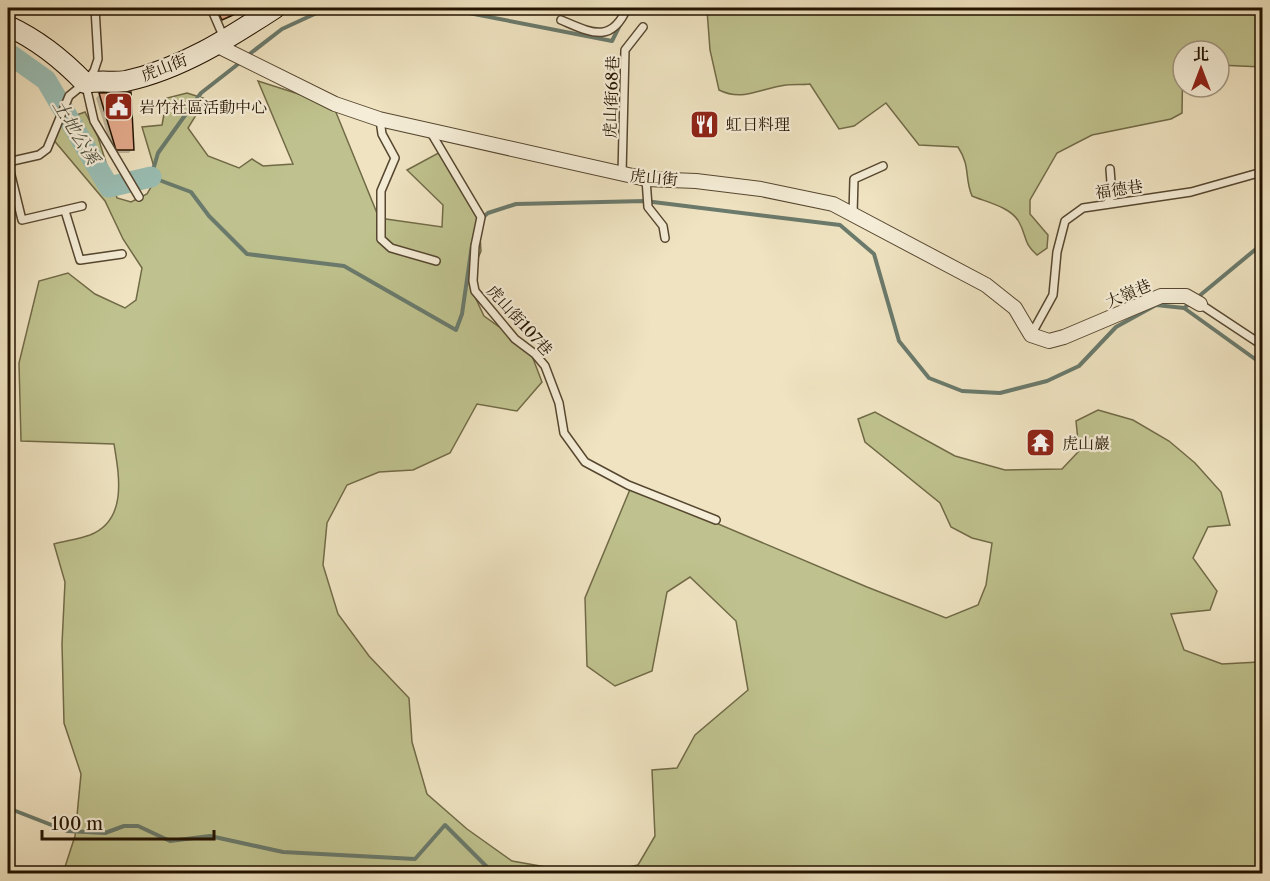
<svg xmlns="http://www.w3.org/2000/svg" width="1270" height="881" viewBox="0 0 1270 881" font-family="'Libre Caslon Text','Noto Serif TC',serif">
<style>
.green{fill:#bfc28e;stroke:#716a47;stroke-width:1.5}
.shadow{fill:#0003}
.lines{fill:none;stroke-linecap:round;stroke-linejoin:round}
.stream{stroke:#6a7a6c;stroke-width:4}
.river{stroke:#9abeb4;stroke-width:21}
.building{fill:#e5ab8d;stroke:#231300;stroke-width:1.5}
.lane-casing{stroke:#564730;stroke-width:10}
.street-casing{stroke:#564730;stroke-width:16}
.secondary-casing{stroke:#231300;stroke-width:22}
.lane{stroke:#f5edd7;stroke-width:7}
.street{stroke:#f5edd7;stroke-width:14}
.secondary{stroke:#f5edd7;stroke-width:20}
.labels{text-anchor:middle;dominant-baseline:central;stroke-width:4.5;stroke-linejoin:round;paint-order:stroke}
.street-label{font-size:16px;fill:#231300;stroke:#f5edd7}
.poi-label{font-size:16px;fill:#231300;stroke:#f5edd7;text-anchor:start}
.water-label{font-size:18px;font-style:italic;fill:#4d4f3f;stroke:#f5edd7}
</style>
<rect width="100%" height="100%" fill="#efe3c1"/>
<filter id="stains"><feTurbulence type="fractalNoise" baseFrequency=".00333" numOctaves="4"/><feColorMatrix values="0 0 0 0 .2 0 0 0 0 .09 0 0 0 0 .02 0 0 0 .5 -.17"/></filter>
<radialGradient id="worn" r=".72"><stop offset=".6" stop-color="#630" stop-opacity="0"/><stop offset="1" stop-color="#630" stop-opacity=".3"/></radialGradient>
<!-- green -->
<g class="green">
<path d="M693 8H1262V67L1219 65V51H1183L1182 113 1171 119 1092 135 1057 153 1030 200V214L1048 235 1047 248 1037 255C1023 243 1027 236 1019 222 1011 207 986 202 972 196 964 177 971 167 958 147L919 145 886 103 854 126 839 129 810 84C802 85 794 84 786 85 761 88 743 102 719 90L710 50 707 10Z"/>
<path d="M258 81 333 105 379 218 442 227 443 205 407 170 444 150 479 222 481 251 468 282 484 316 529 348 542 382 517 411 477 404 450 453 413 470 379 472 347 485 327 523 323 565 338 614 369 656 409 698 412 742 427 794 467 829 512 861 580 873H63L75 836 81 774 64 723 62 644 65 582 54 544C65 541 79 539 90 535 128 520 119 475 114 444L21 441 19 363 39 281 68 273 95 294 125 308 136 300 142 268 123 239 105 201 52 138 57 122 85 112 98 137 117 198 131 202 147 194 157 177 142 127 162 125 167 98 187 93 206 99 188 128 208 156 239 168 252 159 263 166 293 164Z"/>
<polygon points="1098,410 1133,420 1169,441 1195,463 1221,492 1230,525 1208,527 1193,558 1217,591 1210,610 1171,614 1184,650 1222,664 1259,662 1262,657 1262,873 602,873 638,865 655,836 652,770 677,768 695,735 748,690 736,621 690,577 667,592 652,671 615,686 587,666 585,598 631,487 867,587 946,618 978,605 986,585 992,543 972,538 951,527 940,503 865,442 858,419 875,412 955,456 1005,470 1062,469 1079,451 1076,421"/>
</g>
<!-- shadow -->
<g class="shadow">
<polygon points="214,8 229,8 231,14 219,21"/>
<polygon points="130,94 132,149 129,153 113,153 96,98 99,95"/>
</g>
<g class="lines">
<!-- stream -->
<g class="stream">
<polyline points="247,56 282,29 321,11 443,8 612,41 622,21"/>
<polyline points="242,61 201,93 158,153 151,177 191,192 209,216 247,254 344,266 456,330 462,314 472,245"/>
<polyline points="481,219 488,213 516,204 645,201 840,225 874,254 899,341 929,378 962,391 1000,393 1047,381 1079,366 1116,327 1156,305 1184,308 1192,302"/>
<polyline points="1198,297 1262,244"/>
<polyline points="1184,308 1262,364"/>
<polyline points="8,808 67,831 105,833 124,826 138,826 170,841 210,836 283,852 415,859 445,825 494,874"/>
</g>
<!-- river -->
<polyline class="river" points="8,53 46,80 109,187 151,177"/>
</g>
<!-- building -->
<g class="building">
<polygon points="216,8 231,8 233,15 222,20"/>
<polygon points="131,92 134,150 116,150 99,93"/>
</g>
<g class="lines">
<defs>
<g id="lane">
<polyline points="211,8 224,38"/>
<path d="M561 20C590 32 611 45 627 8"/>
<polyline points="86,86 94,121 139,197"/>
<polyline points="380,120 382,134 395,158 381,191 381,239 391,248 436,261"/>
<polyline points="430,131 481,217 475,246 473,281 475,291 515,339 535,354 545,366 559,403 564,433 585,462 628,485 716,520"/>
<polyline points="8,162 39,155 47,149 69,96 85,83 94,71 98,59 95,8"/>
<polyline points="8,163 22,220 82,206"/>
<polyline points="622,174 625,50 643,27"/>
<polyline points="646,179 648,207 663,226 665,238"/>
<polyline points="1107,204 1112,195 1110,169"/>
<polyline points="65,211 80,260 122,254"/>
<polyline points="853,214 854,179 883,166"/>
<polyline points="1200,304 1262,345"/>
<polyline points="1031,335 1053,295 1057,252 1065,221 1083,208 1191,192 1262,172"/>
</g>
<polyline id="street" points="216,45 335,104 379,119 646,179 696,181 761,189 833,204 986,285 1015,308 1031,335 1049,341 1064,337 1161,296 1186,296 1200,304"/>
<path id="secondary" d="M8 26C36 39 63 60 85 83 99 80 113 83 126 81 181 69 229 38 275 8"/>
</defs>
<!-- lane casing -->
<use href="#lane" class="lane-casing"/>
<!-- street casing -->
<use href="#street" class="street-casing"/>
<!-- secondary casing -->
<use href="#secondary" class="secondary-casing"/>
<!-- lane -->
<use href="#lane" class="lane"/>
<!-- street -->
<use href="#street" class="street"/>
<!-- secondary -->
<use href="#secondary" class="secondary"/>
</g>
<!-- icons -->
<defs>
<symbol id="civic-square" viewBox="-11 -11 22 22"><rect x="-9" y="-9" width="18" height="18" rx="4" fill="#8f2418" stroke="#f5edd7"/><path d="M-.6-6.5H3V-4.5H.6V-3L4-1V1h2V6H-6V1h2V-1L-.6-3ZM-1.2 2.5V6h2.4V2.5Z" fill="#fff"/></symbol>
<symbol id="restaurant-square" viewBox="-11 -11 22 22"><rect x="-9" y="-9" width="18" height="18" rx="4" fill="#8f2418" stroke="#f5edd7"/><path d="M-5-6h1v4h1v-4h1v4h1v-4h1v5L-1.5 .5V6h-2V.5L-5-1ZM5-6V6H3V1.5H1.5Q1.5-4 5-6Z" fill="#fff"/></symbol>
<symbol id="temple-square" viewBox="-11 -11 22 22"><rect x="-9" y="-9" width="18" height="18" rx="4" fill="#8f2418" stroke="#f5edd7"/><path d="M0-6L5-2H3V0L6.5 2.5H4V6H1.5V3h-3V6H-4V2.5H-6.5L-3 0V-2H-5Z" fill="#fff"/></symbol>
</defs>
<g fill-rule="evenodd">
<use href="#civic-square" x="102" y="90" width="33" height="33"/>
<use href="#restaurant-square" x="688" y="108" width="33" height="33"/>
<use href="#temple-square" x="1024" y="426" width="33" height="33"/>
</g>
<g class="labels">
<!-- street labels -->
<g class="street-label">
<text transform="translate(164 67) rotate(-21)">虎山街</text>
<text transform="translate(611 97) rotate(-88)">虎山街68巷</text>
<text transform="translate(654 177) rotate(5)">虎山街</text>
<text transform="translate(1119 189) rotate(-8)">福德巷</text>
<text transform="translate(1128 293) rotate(-23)">大嶺巷</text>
<text transform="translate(520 320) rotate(48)">虎山街107巷</text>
</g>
<!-- poi labels -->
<g class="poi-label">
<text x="139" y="107">岩竹社區活動中心</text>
<text x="726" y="124">虹日料理</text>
<text x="1062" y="443">虎山巖</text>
</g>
<!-- water labels -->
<g class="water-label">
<text transform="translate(76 132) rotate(59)">土地公溪</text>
</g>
</g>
<!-- margin -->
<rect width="1270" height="881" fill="none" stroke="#efe3c1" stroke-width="30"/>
<rect x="9" y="9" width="1252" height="863" fill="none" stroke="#231300" stroke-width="3"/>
<rect x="15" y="15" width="1240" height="851" fill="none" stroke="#231300" stroke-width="1.5"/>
<!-- north arrow -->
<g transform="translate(1201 69)"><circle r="28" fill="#f5edd7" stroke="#a19681" stroke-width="1.5"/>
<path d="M0-4.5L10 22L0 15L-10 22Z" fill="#8f2418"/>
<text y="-9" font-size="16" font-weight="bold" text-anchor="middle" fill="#231300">北</text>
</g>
<!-- scale -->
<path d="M42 830v9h172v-9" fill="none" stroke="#231300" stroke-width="3"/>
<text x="51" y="830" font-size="18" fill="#231300" stroke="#f5edd7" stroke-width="4.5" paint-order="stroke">100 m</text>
<rect width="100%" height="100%" filter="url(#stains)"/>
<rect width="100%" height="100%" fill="url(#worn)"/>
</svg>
